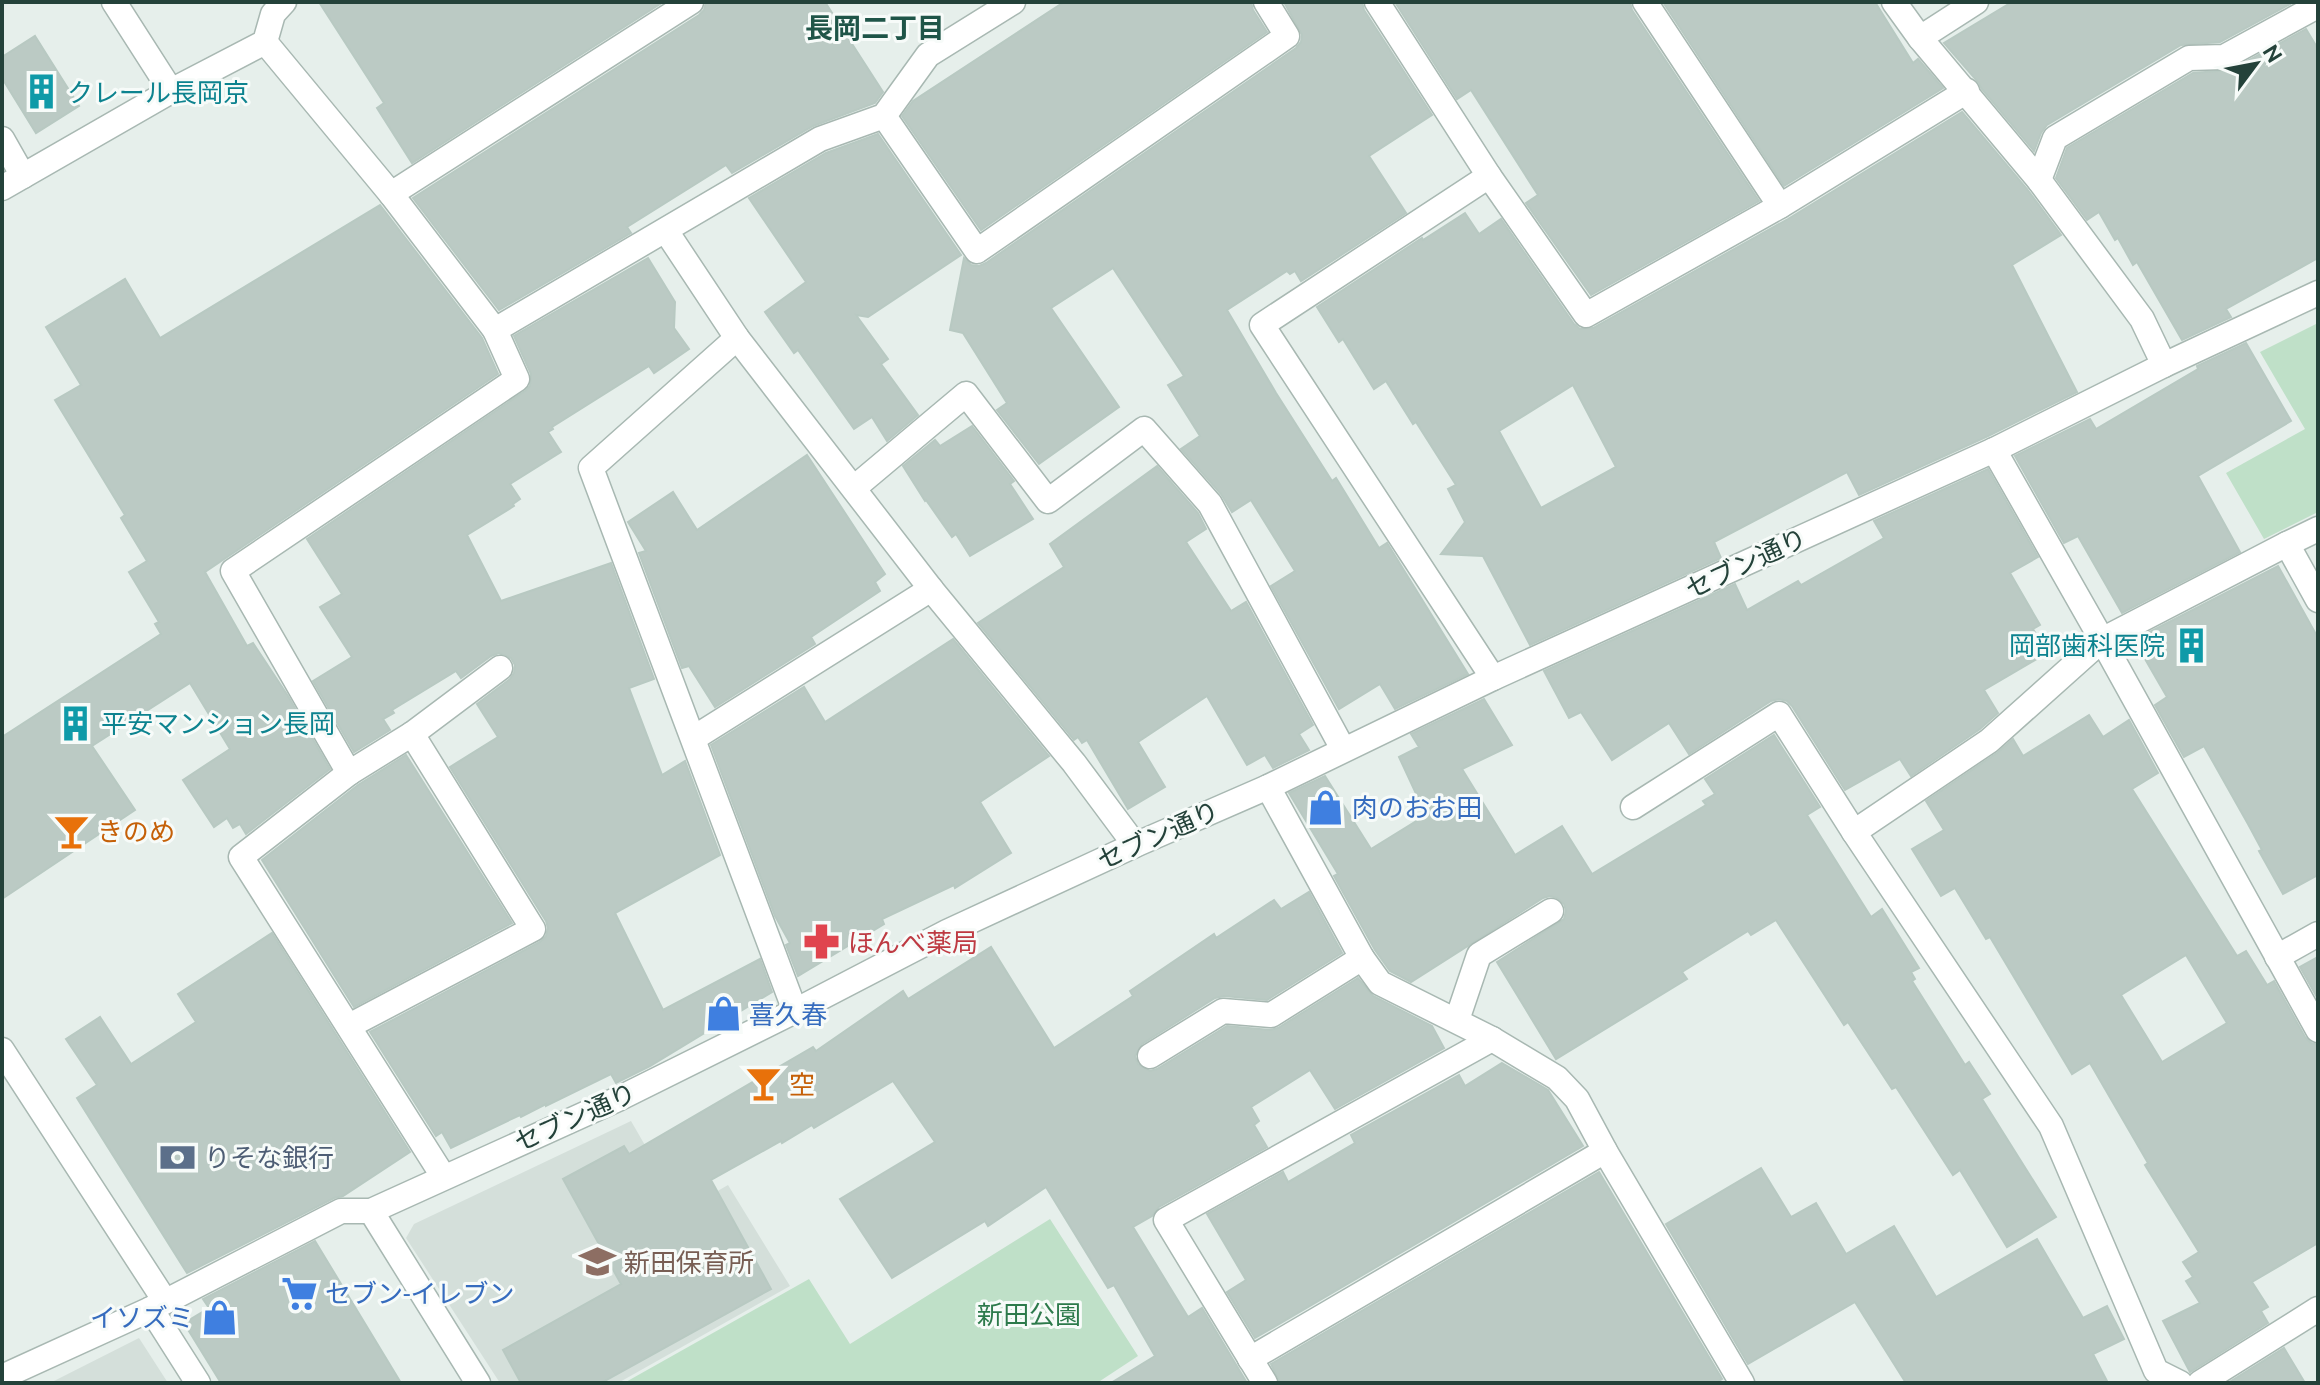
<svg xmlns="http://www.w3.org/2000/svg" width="2320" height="1385" viewBox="0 0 2320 1385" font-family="Ubuntu,'Noto Sans JP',sans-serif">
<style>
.built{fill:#d4dfda}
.green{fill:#bfe0c8}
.building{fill:#bbcac4;stroke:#b8c9c2;stroke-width:2;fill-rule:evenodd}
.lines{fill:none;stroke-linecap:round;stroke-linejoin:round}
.minor-casing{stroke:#a8b8b2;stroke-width:27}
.minor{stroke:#fff;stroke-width:24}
.labels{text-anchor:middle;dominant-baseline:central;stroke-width:6;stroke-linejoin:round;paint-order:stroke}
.culture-label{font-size:26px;fill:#0d838f;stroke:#f7fbf9;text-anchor:start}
.street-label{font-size:26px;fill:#24423a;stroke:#f7fbf9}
.shop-label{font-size:26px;fill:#366cbe;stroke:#f7fbf9;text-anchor:start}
.food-label{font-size:26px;fill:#c56008;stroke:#f7fbf9;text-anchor:start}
.health-label{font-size:26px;fill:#be3a42;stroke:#f7fbf9;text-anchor:start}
.service-label{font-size:26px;fill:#4e5e75;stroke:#f7fbf9;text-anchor:start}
.education-label{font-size:26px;fill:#785e54;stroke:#f7fbf9;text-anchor:start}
.park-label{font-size:26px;fill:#2d7a4b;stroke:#f7fbf9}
.neighbourhood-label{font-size:28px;font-weight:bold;fill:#1f5548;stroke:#f7fbf9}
</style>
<rect width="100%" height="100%" fill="#e6efeb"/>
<!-- built -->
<g class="built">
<polygon points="631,1121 683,1211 728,1185 790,1286 618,1383 500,1383 406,1238 414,1224"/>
<polygon points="139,1338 168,1383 50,1383"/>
</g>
<!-- green -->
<g class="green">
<polygon points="2318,323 2318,512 2264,539 2226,473 2305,429 2260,352"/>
<polygon points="1050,1219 1138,1356 1097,1383 624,1383 809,1279 850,1344"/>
</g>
<!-- building -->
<g class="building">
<polygon points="319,2 663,2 412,163 377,108 384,103"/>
<polygon points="706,2 825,2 883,92 875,103 813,126 732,173 726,165 627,227 631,233 499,310 413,198 699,15 704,10"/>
<polygon points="1064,2 1251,2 1253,10 1267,32 981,230 902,116 913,101"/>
<polygon points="1284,2 1362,2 1364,10 1432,115 1369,156 1406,213 1301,281 1295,271 1290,274 1287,271 1227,310 1276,393 1332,481 1336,478 1379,548 1387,543 1468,674 1395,709 1380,684 1339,709 1271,586 1295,571 1251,500 1232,512 1221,494 1181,449 1200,436 1168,385 1184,376 1113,268 1051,308 1119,407 1039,464 997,410 1007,403 963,333 950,330 964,258 971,265 979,266 986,263 1296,48 1301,42 1302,35"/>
<polygon points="1395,2 1630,2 1632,10 1759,201 1591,295 1526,203 1538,195 1471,90 1457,99"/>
<polygon points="1663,2 1875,2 1913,63 1918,59 1943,88 1784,186"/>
<polygon points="2012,2 2289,2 2290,4 2220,42 2181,45 2047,125 2041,133 2034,151 1981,88 1979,83 1944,43"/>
<polygon points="2306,29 2318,49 2318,258 2226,309 2231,317 2182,340 2137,262 2133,265 2118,238 2115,240 2099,212 2087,220 2056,178 2067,148 2193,73 2231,70"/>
<polygon points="35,36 79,106 36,133 2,78 2,57"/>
<path d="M1962 112 2027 189 2061 235 2012 265 2077 392 1988 436 1859 495 1847 472 1714 542 1721 558 1530 645 1483 556 1441 554 1465 522 1448 489 1456 485 1416 422 1413 424 1386 381 1374 389 1343 339 1339 342 1317 307 1422 238 1423 240 1465 213 1479 234 1501 219 1574 324 1580 329 1593 328 1788 219ZM1573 385 1616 467 1541 508 1499 431Z"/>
<polygon points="878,134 961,255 868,317 856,315 888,359 881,364 918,415 887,441 872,417 854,429 798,350 794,353 765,312 806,282 749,198 826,153"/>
<polygon points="380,205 482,338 498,374 205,572 247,646 253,643 288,696 330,769 246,834 240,824 233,828 227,818 214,827 183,780 230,749 190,683 92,746 135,810 2,899 2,737 161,634 155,624 159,622 129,572 147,561 121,518 125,515 55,400 81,385 46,327 125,279 160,338"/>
<polygon points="648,258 675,302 674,328 689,349 654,373 649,366 552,427 553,429 548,432 561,452 510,484 520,499 513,504 514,506 467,535 501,601 611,563 654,679 629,688 662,775 685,761 720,855 615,913 663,1010 760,959 772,992 650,1066 616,1083 611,1074 546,1106 546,1104 521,1117 520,1115 451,1148 442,1132 436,1136 370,1032 540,942 546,936 548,928 546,921 450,767 498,737 477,704 510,679 514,673 515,665 511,658 499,653 491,656 461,678 456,671 392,710 394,713 383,719 390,730 354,752 313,681 352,657 320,607 342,594 307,539 525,391 530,386 531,374 514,336"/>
<polygon points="2246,343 2291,421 2198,476 2240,552 2122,613 2078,536 2064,543 2015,456 2090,419 2096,429 2198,369 2197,366"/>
<polygon points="972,426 1014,481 1010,484 1033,519 970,556 956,534 952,537 926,500 925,501 903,466 935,440 940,446"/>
<polygon points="807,455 885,574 875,582 880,591 811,637 815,644 715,707 689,666 682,668 639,553 646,551 628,522 673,492 697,530"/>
<polygon points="1157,466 1198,513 1206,529 1186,542 1231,611 1246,602 1313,725 1299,734 1309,750 1273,768 1265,755 1247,765 1207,696 1138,742 1165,787 1128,809 1087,740 1082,743 1078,737 1074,740 978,623 1064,567 1050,544"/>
<polygon points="1988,469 2038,557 2010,573 2040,625 2033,629 2047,653 1984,690 1998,713 1980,729 1911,776 1900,759 1845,790 1792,706 1787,701 1779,699 1771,701 1689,754 1669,723 1612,760 1581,712 1569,718 1544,671 1735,584 1747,610 1798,581 1801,585 1884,538 1874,521"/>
<polygon points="2278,566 2318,638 2318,875 2283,894 2259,851 2262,850 2248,824 2204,746 2184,757 2155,705 2167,697 2134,640"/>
<polygon points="953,639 1049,756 980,802 1011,853 955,888 954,885 882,919 884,924 798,976 786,945 790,943 775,916 711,745 804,687 825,722"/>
<polygon points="1484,699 1512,745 1462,769 1515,855 1562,826 1592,874 1706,805 1703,801 1715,794 1705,779 1774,735 1820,807 1807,815 1871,917 1882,909 1919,968 1911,972 1915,979 1912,981 1965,1065 1969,1062 1990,1094 1982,1099 2056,1217 2007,1247 1960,1170 1953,1175 1896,1087 1892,1089 1848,1022 1844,1025 1776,920 1751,935 1748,931 1682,972 1687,979 1556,1059 1497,962 1564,919 1566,911 1564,904 1557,898 1550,896 1543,898 1411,982 1390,971 1375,950 1334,876 1338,874 1289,793 1325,776 1371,849 1426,815 1399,757 1419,747 1411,734"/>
<path d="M2089 715 2103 737 2129 720 2158 773 2132 789 2237 956 2246 951 2267 985 2274 981 2305 1037 2311 1043 2318 1045V1243L2252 1282 2268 1307 2261 1311 2268 1323 2190 1372 2163 1321 2200 1303 2186 1281 2193 1277 2183 1262 2199 1252 2145 1165 2148 1163 2090 1063 2072 1074 1990 937 1986 939 1955 888 1941 896 1912 849 1944 830 1926 801 1997 753 2013 739 2023 756ZM2186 955 2227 1023 2162 1062 2121 995Z"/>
<polygon points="406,755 512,923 354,1007 262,860 358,785"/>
<polygon points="1309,892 1342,953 1267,1000 1224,996 1215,998 1142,1044 1135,1056 1138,1064 1150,1071 1157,1069 1227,1026 1270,1030 1278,1028 1358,978 1373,996 1432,1026 1444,1048 1335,1109 1310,1070 1251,1107 1259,1121 1254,1125 1267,1147 1159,1207 1152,1216 1133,1227 1188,1317 1202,1308 1247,1383 1111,1383 1155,1356 1114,1285 1108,1288 1046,1187 988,1226 985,1221 892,1278 840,1199 935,1142 893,1081 814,1128 812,1125 782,1143 781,1141 711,1180 771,1289 601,1383 521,1383 503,1350 621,1284 563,1179 624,1146 629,1154 813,1047 816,1051 903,991 908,999 991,947 1054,1048 1133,996 1130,991 1214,934 1216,938 1274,900 1281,909"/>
<polygon points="272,933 410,1152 343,1196 334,1198 187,1273 77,1098 97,1085 66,1039 100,1017 131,1064 196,1022 178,994"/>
<polygon points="2318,957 2318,999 2300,967"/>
<polygon points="1502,1063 1548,1090 1583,1146 1255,1338 1227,1292 1246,1280 1207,1214 1283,1172 1288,1182 1355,1143 1351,1135 1459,1075 1465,1086"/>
<polygon points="1761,1168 1791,1217 1816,1203 1846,1254 1894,1226 1936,1297 2037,1239 2083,1318 2107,1306 2124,1339 2093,1354 2108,1383 1906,1383 1855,1302 1748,1364 1666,1224"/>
<polygon points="1599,1172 1722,1379 1716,1383 1280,1383 1271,1364"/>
<polygon points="315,1241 401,1383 221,1383 184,1323 209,1308 203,1299"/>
<polygon points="2284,1348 2305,1383 2228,1383"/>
</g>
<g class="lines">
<defs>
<g id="minor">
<polyline points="114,2 171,91"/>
<polyline points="1377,2 1489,176"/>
<polyline points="1645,2 1780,206"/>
<polyline points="1894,2 1920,38 2039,180 2142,319 2164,365"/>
<polyline points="1920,38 1976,2"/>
<polyline points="265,42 391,194 495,330"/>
<polyline points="884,116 977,251 1287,36 1266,2"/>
<polyline points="2,139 23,176"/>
<polyline points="2039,180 2055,138 2189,58 2224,57 2312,9 2308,2"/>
<polyline points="2,188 171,91 265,42 273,14 284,2"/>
<polyline points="391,194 691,2"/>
<polyline points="666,231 737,338 931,589 1074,763 1135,845"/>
<polyline points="737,338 591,468 795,1011"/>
<polyline points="1994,450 2102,640 2287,544"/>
<polyline points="854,488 966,394 1048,501 1144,429 1210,504 1343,749"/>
<polyline points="2318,529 2287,544 2318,600"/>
<polyline points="1493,678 1262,325 1489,176 1586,315 1780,206 1967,91"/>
<polyline points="694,738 931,589"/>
<polyline points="349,773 233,571 517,379 495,330 820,139 884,116 928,55 1013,2"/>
<polyline points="1268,787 1362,958 1380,983 1492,1039 1557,1078 1577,1099 1605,1151 1742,1383"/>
<polyline points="1633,807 1779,714 1854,832"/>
<polyline points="2277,957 2318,934"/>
<polyline points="1457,1020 1479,955 1551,911"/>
<polyline points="349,1026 533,929 412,734"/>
<polyline points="2,1050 165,1301"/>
<polyline points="1150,1056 1223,1011 1271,1015 1362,958"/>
<polyline points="443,1176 241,857 349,773 412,734 500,668"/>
<polyline points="371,1211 478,1383"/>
<polyline points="151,1309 198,1383"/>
<polyline points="1250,1359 1605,1151"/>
<polyline points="2,1377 151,1309 341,1211 371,1211 618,1099 795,1011 947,932 1135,845 1268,787 1493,678 1994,450 2164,365 2318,293"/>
<polyline points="1265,1383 1166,1220 1492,1039"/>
<polyline points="2180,1383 2156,1371 2051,1126 1854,832 1989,741 2102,640 2318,1030"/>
<polyline points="2200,1383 2318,1309"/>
</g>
</defs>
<!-- minor casing -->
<use href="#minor" class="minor-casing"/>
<!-- minor -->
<use href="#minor" class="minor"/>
</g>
<!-- icons -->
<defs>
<symbol id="building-bare" viewBox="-9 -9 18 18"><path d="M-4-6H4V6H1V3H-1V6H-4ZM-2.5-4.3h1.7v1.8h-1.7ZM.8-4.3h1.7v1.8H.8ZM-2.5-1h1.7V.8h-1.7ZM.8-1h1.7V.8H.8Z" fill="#0f9aa8" stroke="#f7fbf9" stroke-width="2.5" paint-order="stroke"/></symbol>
<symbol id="shop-bare" viewBox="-9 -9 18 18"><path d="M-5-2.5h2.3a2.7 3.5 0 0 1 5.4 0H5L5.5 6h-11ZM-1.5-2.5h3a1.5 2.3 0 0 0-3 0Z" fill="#3f7fe0" stroke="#f7fbf9" stroke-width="2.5" paint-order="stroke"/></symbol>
<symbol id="bar-bare" viewBox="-9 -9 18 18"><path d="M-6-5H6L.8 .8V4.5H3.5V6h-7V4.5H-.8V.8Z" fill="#e8710a" stroke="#f7fbf9" stroke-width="2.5" paint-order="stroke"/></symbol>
<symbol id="pharmacy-bare" viewBox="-9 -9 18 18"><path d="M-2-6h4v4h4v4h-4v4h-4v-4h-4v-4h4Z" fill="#e0444e" stroke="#f7fbf9" stroke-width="2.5" paint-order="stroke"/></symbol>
<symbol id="bank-bare" viewBox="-9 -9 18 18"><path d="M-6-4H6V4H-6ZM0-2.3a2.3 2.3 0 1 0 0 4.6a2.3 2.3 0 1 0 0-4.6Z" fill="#5c6f8a" stroke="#f7fbf9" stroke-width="2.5" paint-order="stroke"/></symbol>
<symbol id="school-bare" viewBox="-9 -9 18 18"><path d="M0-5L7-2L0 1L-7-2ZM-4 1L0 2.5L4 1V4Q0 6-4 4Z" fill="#8d6e63" stroke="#f7fbf9" stroke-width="2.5" paint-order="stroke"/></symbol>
<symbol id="supermarket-bare" viewBox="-9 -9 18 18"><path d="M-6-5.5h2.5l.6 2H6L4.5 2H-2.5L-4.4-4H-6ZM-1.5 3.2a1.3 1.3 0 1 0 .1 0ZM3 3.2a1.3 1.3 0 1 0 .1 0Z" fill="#3f7fe0" stroke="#f7fbf9" stroke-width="2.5" paint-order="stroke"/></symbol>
</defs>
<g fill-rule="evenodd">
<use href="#building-bare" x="16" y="66" width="51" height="51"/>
<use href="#building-bare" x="2166" y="620" width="51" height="51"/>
<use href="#building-bare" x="50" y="698" width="51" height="51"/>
<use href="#shop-bare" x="1300" y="782" width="51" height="51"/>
<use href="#bar-bare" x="46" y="806" width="51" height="51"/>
<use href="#pharmacy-bare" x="796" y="916" width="51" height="51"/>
<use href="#shop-bare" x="698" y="988" width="51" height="51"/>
<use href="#bar-bare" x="738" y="1058" width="51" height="51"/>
<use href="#bank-bare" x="152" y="1132" width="51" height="51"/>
<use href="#school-bare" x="572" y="1236" width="51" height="51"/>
<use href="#supermarket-bare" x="274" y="1268" width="51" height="51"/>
<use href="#shop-bare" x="194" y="1292" width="51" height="51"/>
</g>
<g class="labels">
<!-- culture labels -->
<g class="culture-label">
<text x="67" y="92">クレール長岡京</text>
<text x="2165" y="645" text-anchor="end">岡部歯科医院</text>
<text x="101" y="723">平安マンション長岡</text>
</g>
<!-- street labels -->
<g class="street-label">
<text transform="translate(1746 563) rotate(-25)">セブン通り</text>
<text transform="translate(1158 835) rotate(-24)">セブン通り</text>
<text transform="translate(575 1117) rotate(-24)">セブン通り</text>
</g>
<!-- shop labels -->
<g class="shop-label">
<text x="1352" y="807">肉のおお田</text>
<text x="749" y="1014">喜久春</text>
<text x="325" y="1293">セブン-イレブン</text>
<text x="194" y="1317" text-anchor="end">イソズミ</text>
</g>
<!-- food labels -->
<g class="food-label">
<text x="97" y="831">きのめ</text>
<text x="789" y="1084">空</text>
</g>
<!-- health labels -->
<g class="health-label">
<text x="848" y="942">ほんべ薬局</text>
</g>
<!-- service labels -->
<g class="service-label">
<text x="204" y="1157">りそな銀行</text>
</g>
<!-- education labels -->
<g class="education-label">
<text x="624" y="1262">新田保育所</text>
</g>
<!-- park labels -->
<g class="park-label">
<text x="1029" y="1314">新田公園</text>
</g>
<!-- neighbourhood labels -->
<g class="neighbourhood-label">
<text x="875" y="27">長岡二丁目</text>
</g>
</g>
<!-- border -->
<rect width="2320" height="1385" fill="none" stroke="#24423a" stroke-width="8"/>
<!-- north arrow -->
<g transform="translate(2256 64) rotate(58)" stroke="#f7fbf9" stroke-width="6" paint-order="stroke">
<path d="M0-6L14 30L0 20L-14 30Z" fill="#24423a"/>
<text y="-12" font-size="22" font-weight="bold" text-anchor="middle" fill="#24423a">N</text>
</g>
</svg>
